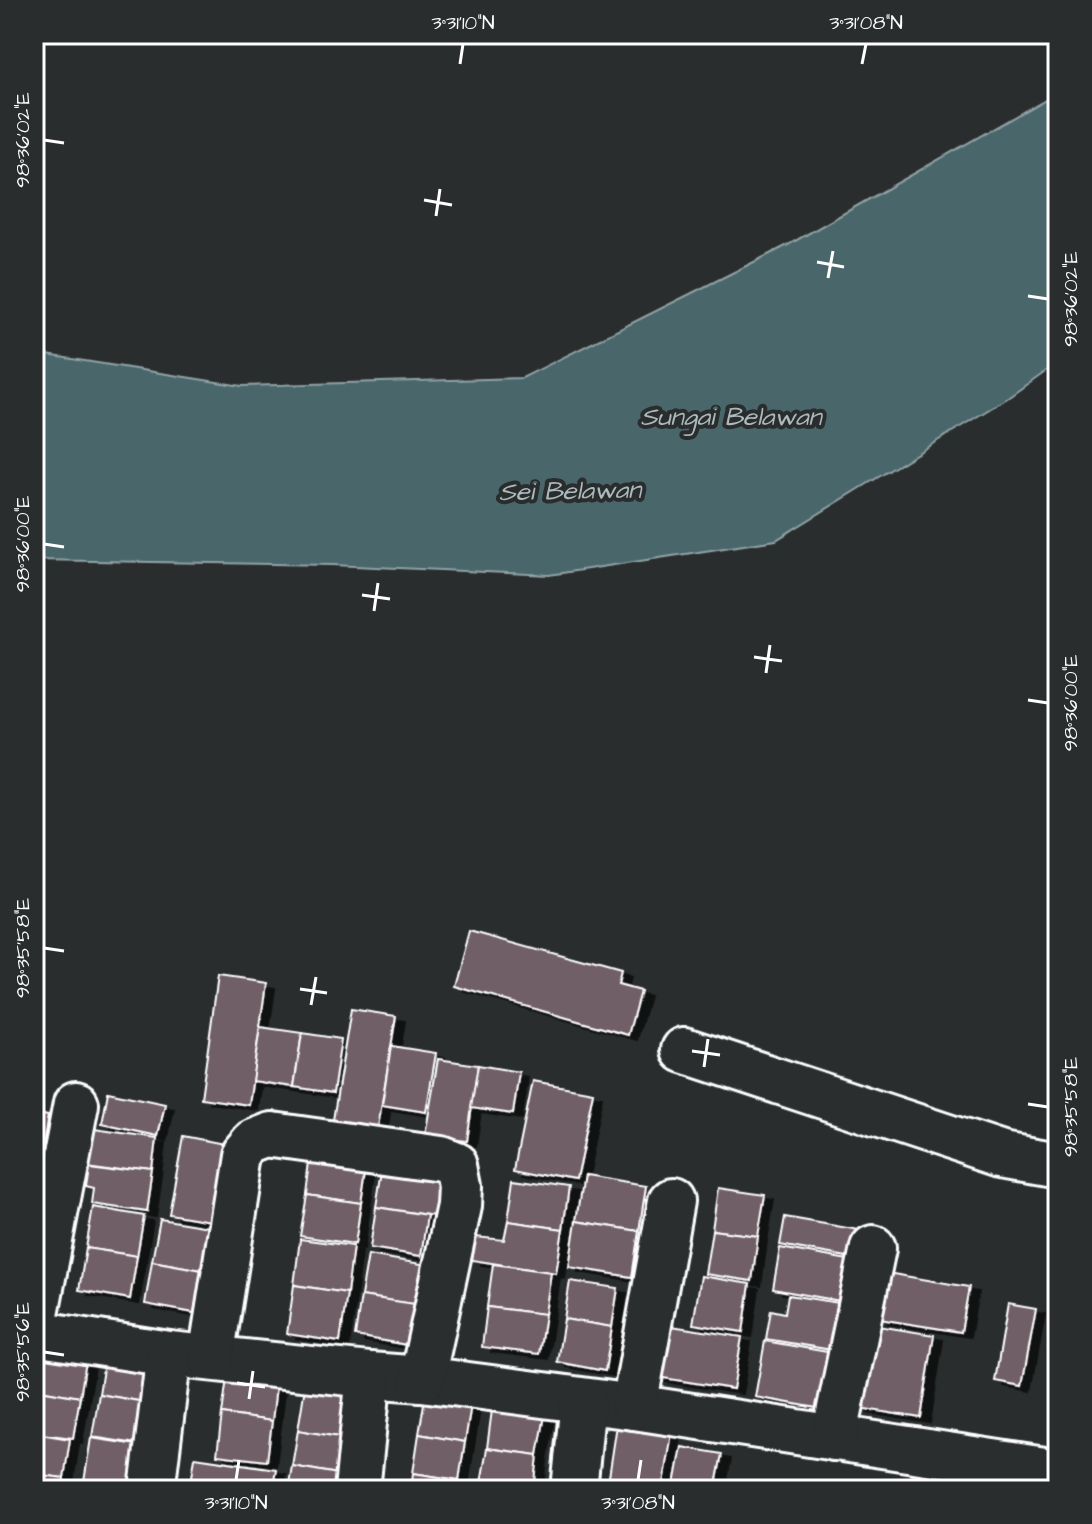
<svg xmlns="http://www.w3.org/2000/svg" width="1092" height="1524" viewBox="0 0 1092 1524" font-family="'Architects Daughter',sans-serif">
<style>
.water{fill:#48666a;stroke:#91a3a6;stroke-width:2}
.building{fill:#705e66;stroke:#fff;stroke-width:2;filter:url(#shadow)}
.lines{fill:none;stroke-linecap:round;stroke-linejoin:round}
.minor-casing{stroke:#fff;stroke-width:50}
.minor{stroke:#2a2d2e;stroke-width:44}
.ticks{fill:none;stroke:#fff;stroke-width:3}
.labels{text-anchor:middle;dominant-baseline:central;stroke-width:8;stroke-linejoin:round;paint-order:stroke}
.water-label{font-size:26px;font-style:italic;fill:#adbabc;stroke:#2a2d2e}
.neatline{fill:none;stroke:#fff;stroke-width:3}
.ticks-label{font-size:20px;text-anchor:middle;fill:#fff}
</style>
<defs>
<filter id="shadow"><feDropShadow dx="9" dy="5" stdDeviation="0" flood-color="#0009"/></filter>
</defs>
<rect width="100%" height="100%" fill="#2a2d2e"/>
<filter id="ink" filterUnits="userSpaceOnUse"><feTurbulence type="fractalNoise" baseFrequency=".0125" numOctaves="2"/><feDisplacementMap in="SourceGraphic" scale="16" xChannelSelector="R" yChannelSelector="G"/><feConvolveMatrix kernelMatrix="1 2 1 2 8 2 1 2 1" color-interpolation-filters="sRGB"/></filter>
<g filter="url(#ink)">
<!-- water -->
<polygon class="water" points="1058,92 1058,362 1009,397 776,540 549,575 332,565 34,560 34,356 47,355 242,386 522,378 788,245"/>
<!-- building -->
<g class="building">
<polygon points="469,931 621,973 618,985 640,991 628,1035 454,986"/>
<polygon points="218,976 266,983 249,1105 201,1098"/>
<polygon points="351,1009 396,1016 378,1127 333,1120"/>
<polygon points="260,1027 302,1033 294,1087 252,1081"/>
<polygon points="302,1033 341,1039 333,1093 294,1087"/>
<polygon points="391,1046 436,1053 426,1112 382,1105"/>
<polygon points="438,1059 478,1065 467,1141 425,1136"/>
<polygon points="478,1065 519,1072 513,1114 471,1108"/>
<polygon points="533,1081 593,1092 575,1181 515,1169"/>
<polygon points="108,1092 165,1104 158,1136 102,1124"/>
<polygon points="34,1113 48,1116 40,1161 34,1160"/>
<polygon points="94,1129 157,1138 153,1172 71,1161 75,1135 93,1138"/>
<polygon points="183,1136 224,1144 216,1185 223,1223 169,1214"/>
<polygon points="312,1155 367,1163 361,1203 307,1195"/>
<polygon points="89,1164 153,1172 147,1212 92,1204 94,1188 86,1186"/>
<polygon points="383,1164 455,1175 448,1218 376,1207"/>
<polygon points="583,1176 646,1186 639,1231 576,1221"/>
<polygon points="514,1179 569,1187 563,1229 508,1221"/>
<polygon points="718,1188 765,1195 758,1236 712,1230"/>
<polygon points="307,1195 361,1203 355,1244 300,1236"/>
<polygon points="93,1207 144,1216 137,1256 86,1248"/>
<polygon points="376,1207 427,1215 421,1256 370,1248"/>
<polygon points="785,1217 859,1230 853,1258 780,1245"/>
<polygon points="160,1219 209,1227 202,1270 152,1261"/>
<polygon points="508,1221 563,1229 556,1273 472,1260 476,1237 504,1240"/>
<polygon points="576,1221 639,1231 632,1277 569,1267"/>
<polygon points="712,1230 758,1236 752,1281 705,1274"/>
<polygon points="300,1239 353,1246 347,1293 294,1285"/>
<polygon points="86,1248 137,1256 130,1299 79,1290"/>
<polygon points="780,1248 854,1261 846,1302 773,1289"/>
<polygon points="368,1255 439,1267 432,1307 361,1296"/>
<polygon points="152,1261 202,1270 194,1313 145,1304"/>
<polygon points="493,1264 551,1272 545,1314 487,1307"/>
<polygon points="887,1273 969,1287 961,1332 879,1319"/>
<polygon points="701,1276 750,1284 743,1332 693,1324"/>
<polygon points="570,1281 618,1288 612,1327 564,1319"/>
<polygon points="294,1285 347,1293 340,1342 287,1334"/>
<polygon points="788,1295 839,1303 832,1350 766,1339 771,1310 785,1313"/>
<polygon points="361,1296 415,1304 407,1345 355,1336"/>
<polygon points="1058,1299 1058,1352 1049,1351"/>
<polygon points="1008,1304 1036,1309 1022,1386 995,1381"/>
<polygon points="487,1307 545,1314 539,1354 482,1347"/>
<polygon points="564,1319 612,1327 605,1371 557,1362"/>
<polygon points="665,1325 742,1337 733,1389 657,1377"/>
<polygon points="872,1325 934,1335 921,1418 859,1408"/>
<polygon points="34,1340 88,1349 80,1397 34,1389"/>
<polygon points="765,1341 833,1353 823,1409 755,1397"/>
<polygon points="106,1350 157,1358 150,1403 99,1394"/>
<polygon points="228,1371 277,1377 272,1421 222,1414"/>
<polygon points="305,1387 351,1394 344,1438 298,1430"/>
<polygon points="34,1389 80,1397 73,1438 34,1433"/>
<polygon points="426,1391 472,1398 465,1442 419,1434"/>
<polygon points="99,1394 150,1403 143,1445 92,1437"/>
<polygon points="493,1402 546,1409 538,1455 487,1448"/>
<polygon points="222,1414 272,1421 267,1461 217,1455"/>
<polygon points="618,1418 673,1426 663,1490 607,1490"/>
<polygon points="298,1430 344,1438 338,1474 292,1466"/>
<polygon points="34,1433 70,1439 64,1478 34,1474"/>
<polygon points="419,1434 465,1442 459,1480 413,1473"/>
<polygon points="91,1438 143,1446 137,1490 84,1482"/>
<polygon points="682,1447 722,1454 715,1490 674,1490"/>
<polygon points="487,1448 538,1455 534,1490 481,1483"/>
<polygon points="195,1457 276,1469 272,1490 190,1490"/>
<polygon points="292,1466 338,1474 335,1490 288,1490"/>
<polygon points="413,1473 459,1480 458,1490 411,1490"/>
<polygon points="34,1474 64,1478 62,1490 34,1490"/>
<polygon points="84,1482 137,1490 83,1490"/>
<polygon points="481,1483 528,1490 480,1490"/>
</g>
<g class="lines">
<defs>
<g id="minor">
<polyline points="684,1050 1002,1155 1058,1165"/>
<polyline points="34,1324 76,1104"/>
<polyline points="34,1333 169,1354 369,1375 422,1379 634,1407 1058,1472"/>
<polyline points="211,1358 243,1155 254,1142 272,1135 441,1159 456,1165 460,1186 459,1206 422,1379"/>
<polyline points="634,1407 671,1201"/>
<polyline points="834,1438 873,1248"/>
<polyline points="152,1490 169,1354"/>
<polyline points="357,1490 369,1375"/>
<polyline points="574,1490 583,1401"/>
</g>
</defs>
<!-- minor casing -->
<use href="#minor" class="minor-casing"/>
<!-- minor -->
<use href="#minor" class="minor"/>
</g>
</g>
<!-- ticks -->
<path class="ticks" d="M460 64 463 44M862 64 866 44M44 140 64 143M424 200 452 205M436 216 440 189M817 262 844 267M828 278 833 251M1028 296 1048 299M44 544 64 547M362 595 390 599M374 611 378 583M754 657 782 661M766 673 770 645M1028 700 1048 703M44 948 64 951M300 989 327 993M311 1005 316 977M692 1051 720 1055M704 1067 708 1039M1028 1104 1048 1107M44 1352 64 1355M237 1383 265 1387M249 1399 253 1371M236 1480 239 1460M638 1480 641 1460"/>
<g class="labels">
<!-- water labels -->
<g class="water-label">
<text x="731" y="417">Sungai Belawan</text>
<text transform="translate(570 491) rotate(-1)">Sei Belawan</text>
</g>
</g>
<!-- margin -->
<rect width="1092" height="1524" fill="none" stroke="#2a2d2e" stroke-width="88"/>
<rect x="44" y="44" width="1004" height="1436" class="neatline"/>
<g class="ticks-label">
<text x="463" y="29">3°31'10"N</text>
<text x="866" y="29">3°31'08"N</text>
<text transform="translate(22 140) rotate(-90)" y="7">98°36'02"E</text>
<text transform="translate(1070 299) rotate(-90)" y="7">98°36'02"E</text>
<text transform="translate(22 544) rotate(-90)" y="7">98°36'00"E</text>
<text transform="translate(1070 703) rotate(-90)" y="7">98°36'00"E</text>
<text transform="translate(22 948) rotate(-90)" y="7">98°35'58"E</text>
<text transform="translate(1070 1107) rotate(-90)" y="7">98°35'58"E</text>
<text transform="translate(22 1352) rotate(-90)" y="7">98°35'56"E</text>
<text x="236" y="1509">3°31'10"N</text>
<text x="638" y="1509">3°31'08"N</text>
</g>
</svg>
